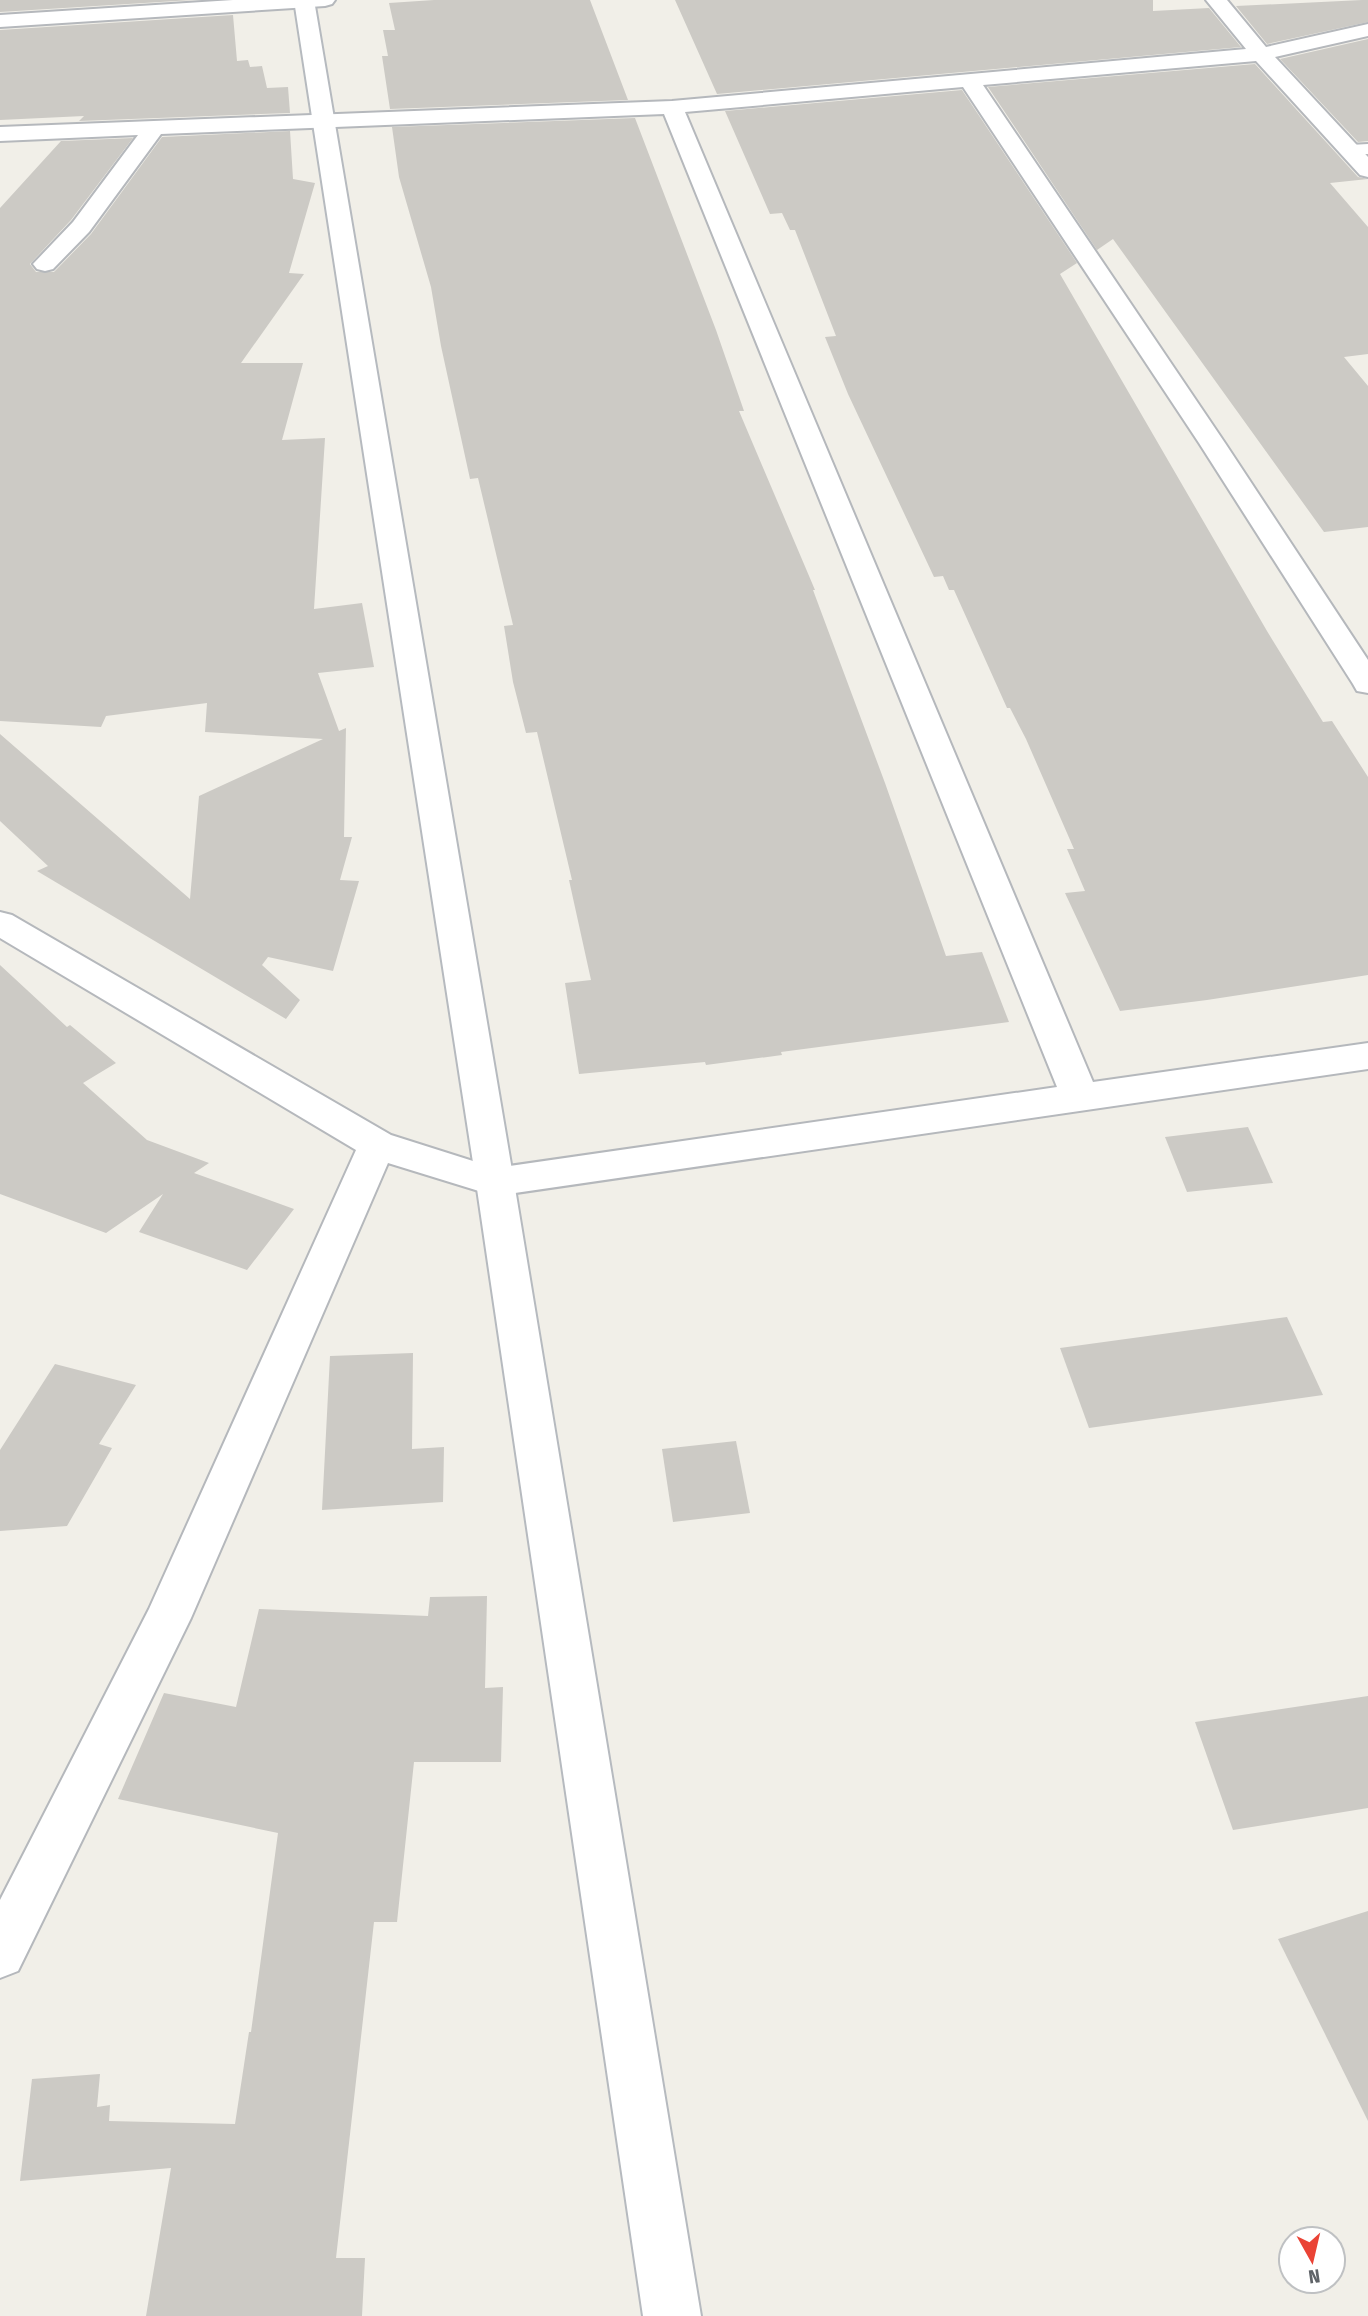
<svg xmlns="http://www.w3.org/2000/svg" width="1368" height="2316" viewBox="0 0 1368 2316" font-family="'Fira Sans Condensed',sans-serif">
<style>
.building{fill:#cccac5}
.lines{fill:none;stroke-linecap:round;stroke-linejoin:round}
.lane-casing{stroke:#b5b8bc;stroke-width:4}
.street-casing{stroke:#b5b8bc;stroke-width:4}
.secondary-casing{stroke:#b6babf;stroke-width:4}
.lane{fill:#fff;fill-rule:evenodd}
.street{fill:#fff;fill-rule:evenodd}
.secondary{fill:#fff;fill-rule:evenodd}
</style>
<rect width="100%" height="100%" fill="#f1efe8"/>
<!-- building -->
<g class="building">
<polygon points="0,0 192,0 0,12"/>
<polygon points="434,0 590,0 628,100 390,109 382,56 388,56 383,30 395,30 389,3"/>
<polygon points="675,0 1153,0 1153,11 1209,8 1241,47 717,94"/>
<polygon points="1362,0 1368,0 1368,22 1267,44 1236,6"/>
<polygon points="233,15 237,61 248,60 250,67 262,66 267,88 288,87 290,113 79,121 84,116 0,120 0,30"/>
<polygon points="1368,39 1368,141 1358,142 1280,59"/>
<polygon points="1255,64 1358,177 1368,179 1330,183 1368,227 1368,354 1344,357 1368,386 1368,527 1324,532 1113,239 1097,250 988,87"/>
<polygon points="962,90 1077,263 1060,274 1267,631 1323,722 1332,721 1368,777 1368,975 1207,1000 1120,1011 1065,893 1085,891 1067,849 1074,849 1026,739 1010,708 1007,708 954,590 949,590 943,576 934,577 848,394 825,337 836,336 795,230 790,230 782,213 770,214 725,111"/>
<polygon points="635,118 716,330 744,411 739,411 815,590 813,590 885,783 946,956 982,952 1009,1022 781,1052 782,1055 706,1065 705,1062 579,1074 565,983 591,980 569,880 572,880 537,732 526,733 513,682 504,626 513,625 478,478 470,479 441,346 431,287 399,177 392,127"/>
<polygon points="290,131 293,179 315,183 289,273 304,274 241,363 303,363 282,440 325,438 314,609 362,603 374,667 318,673 339,731 346,728 344,837 352,837 340,880 359,881 333,971 268,957 262,965 300,1000 286,1019 37,871 48,866 0,821 0,734 190,899 199,796 323,739 205,732 207,703 106,716 101,727 0,721 0,208 61,141 133,138 71,220 30,264 36,272 54,272 91,234 162,137"/>
<polygon points="0,965 67,1027 70,1025 116,1063 83,1083 147,1140 209,1163 194,1173 294,1209 247,1270 139,1232 163,1194 106,1233 0,1194"/>
<polygon points="1248,1127 1273,1183 1187,1192 1165,1137"/>
<polygon points="1287,1317 1323,1395 1089,1428 1060,1348"/>
<polygon points="413,1353 412,1449 444,1447 443,1502 322,1510 330,1356"/>
<polygon points="55,1364 136,1385 99,1444 112,1448 67,1526 0,1531 0,1450"/>
<polygon points="736,1441 750,1513 673,1522 662,1449"/>
<polygon points="487,1596 485,1688 503,1687 501,1762 414,1762 397,1922 374,1922 336,2258 365,2258 362,2316 146,2316 171,2168 20,2181 32,2079 100,2074 97,2107 110,2105 109,2121 235,2124 249,2032 251,2032 278,1833 118,1799 164,1693 236,1707 259,1609 428,1616 430,1597"/>
<polygon points="1368,1696 1368,1808 1233,1830 1195,1722"/>
<polygon points="1368,1911 1368,2121 1278,1939"/>
</g>
<g class="lines">
<defs>
<polygon id="lane" points="1368,144 1368,154 1350,155 1342,150 1350,145"/>
<g id="street">
<polygon points="233,0 335,0 332,4 325,6 0,27 0,15"/>
<polygon points="1206,0 1227,0 1266,47 1368,24 1368,36 1275,57 1368,157 1368,177 1360,175 1256,61 983,85 1225,443 1368,660 1368,693 1357,691 1353,684 1199,443 963,87 685,112 1093,1082 1368,1043 1368,1069 495,1196 388,1163 191,1618 18,1971 0,1978 0,1900 149,1609 356,1150 0,938 0,912 12,915 391,1135 495,1168 1057,1087 664,114 161,134 89,232 53,269 45,271 37,269 33,264 73,222 138,135 0,141 0,127 672,101 1246,49"/>
</g>
<polygon id="secondary" points="294,0 314,0 514,1182 701,2316 643,2316 476,1182"/>
</defs>
<!-- lane casing -->
<use href="#lane" class="lane-casing"/>
<!-- street casing -->
<use href="#street" class="street-casing"/>
<!-- secondary casing -->
<use href="#secondary" class="secondary-casing"/>
<!-- lane -->
<use href="#lane" class="lane"/>
<!-- street -->
<use href="#street" class="street"/>
<!-- secondary -->
<use href="#secondary" class="secondary"/>
</g>
<!-- north arrow -->
<g transform="translate(1312 2260) rotate(172)"><circle r="33" fill="#ffffff" stroke="#bfc1c3" stroke-width="2"/>
<path d="M0-5L12 26L0 18L-12 26Z" fill="#ea4335"/>
<text y="-10" font-size="19" font-weight="bold" text-anchor="middle" fill="#5f6368">N</text>
</g>
</svg>
